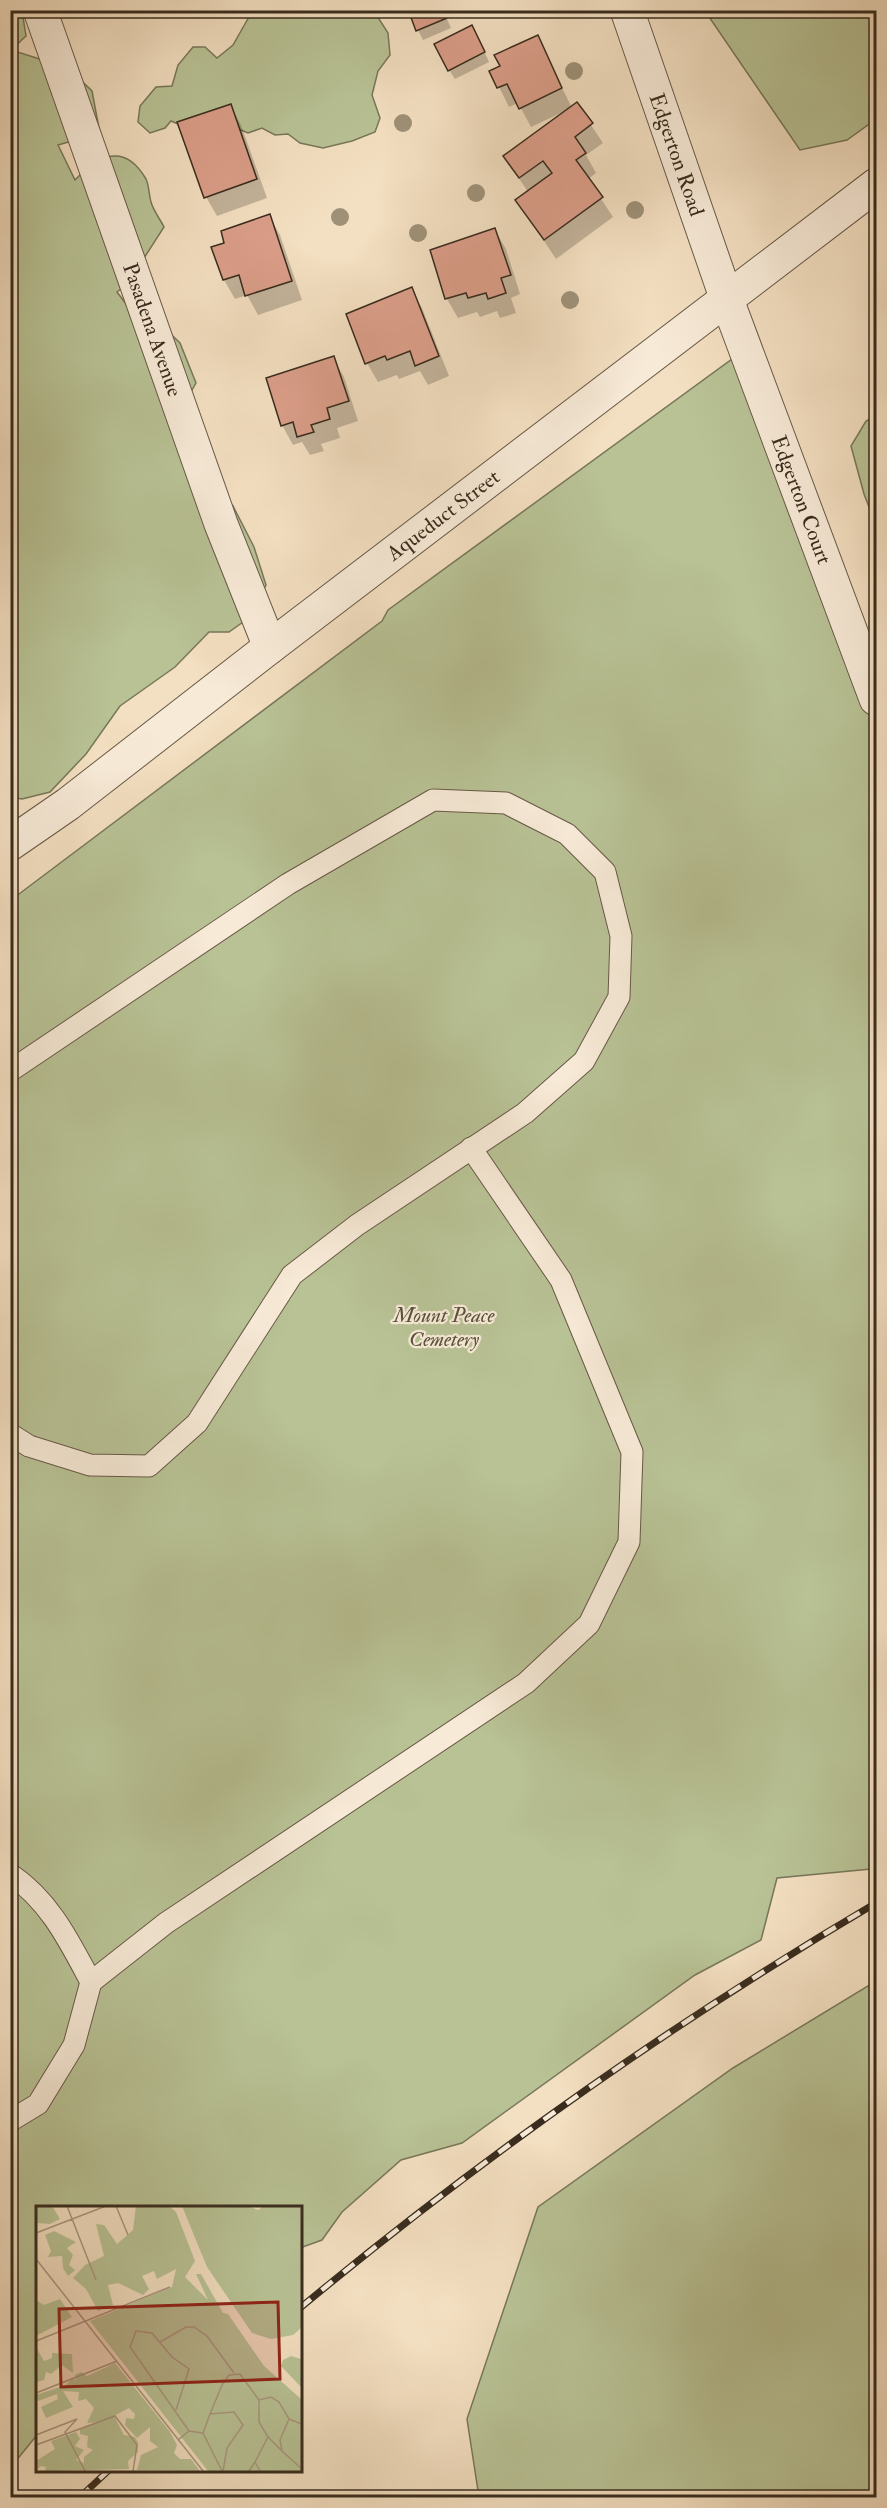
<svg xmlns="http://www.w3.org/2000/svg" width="887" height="2508" viewBox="0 0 887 2508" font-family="'IM FELL Double Pica',serif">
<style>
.green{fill:#b8c295;stroke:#78775a;stroke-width:1.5}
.shadow{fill:#0003}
.building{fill:#db9e89;stroke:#392c1e;stroke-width:1.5}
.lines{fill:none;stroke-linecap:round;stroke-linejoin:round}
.service-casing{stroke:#685947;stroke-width:23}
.minor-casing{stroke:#685947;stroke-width:35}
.service{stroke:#f7ead7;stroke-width:21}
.minor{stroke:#f7ead7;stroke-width:33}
.rail-casing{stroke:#392c1e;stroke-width:7}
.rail{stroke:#f7ead7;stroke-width:4.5;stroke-dasharray:14;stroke-linecap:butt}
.tree{fill:#9e9178}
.labels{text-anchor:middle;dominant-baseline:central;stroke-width:4.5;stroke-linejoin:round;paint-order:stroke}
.street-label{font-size:21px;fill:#392c1e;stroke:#f7ead7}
.park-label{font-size:21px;font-style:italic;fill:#59523c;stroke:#f7ead7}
.inset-road{fill:none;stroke:#a99780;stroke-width:1.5}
.view{fill:#8f2418;fill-opacity:0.15;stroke:#8f2418;stroke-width:3}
.inset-edge{fill:none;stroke:#392c1e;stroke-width:3}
</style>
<rect width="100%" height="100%" fill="#f3dfc1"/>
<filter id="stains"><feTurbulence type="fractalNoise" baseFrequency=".00333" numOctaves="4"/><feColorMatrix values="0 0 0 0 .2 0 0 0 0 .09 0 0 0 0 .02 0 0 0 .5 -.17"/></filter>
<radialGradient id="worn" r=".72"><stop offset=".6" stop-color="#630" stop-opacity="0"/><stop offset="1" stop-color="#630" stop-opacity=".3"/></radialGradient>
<!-- green -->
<g class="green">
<path d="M10 11H22L26 36 11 50 68 68 92 91 99 128 75 140 58 145 75 180C98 156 124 141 146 179 149 185 149 195 151 202 153 210 160 219 164 227L128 283 117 292 133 313 155 319 180 343 196 383 176 418 208 473 233 506 254 547 266 585 250 617 229 632H209L175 667 120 706 86 754 50 792 22 799 10 797Z"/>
<polygon points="227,11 374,11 388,33 390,55 378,71 372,95 380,118 375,132 352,141 323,148 300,143 288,134 275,135 262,128 248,133 231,126 192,130 171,121 165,128 150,133 138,122 140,106 156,87 172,86 178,65 193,47 205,47 217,58 233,45 250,15 231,14"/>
<polygon points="705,11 876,11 876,119 847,140 800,150"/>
<polygon points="739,354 876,721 876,1866 871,1869 777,1878 761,1940 695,1975 462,2143 401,2160 342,2212 322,2240 300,2248 300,2208 38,2208 37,2435 11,2467 11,900 382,621 388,610"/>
<polygon points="876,416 876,525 864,494 851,446 866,421"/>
<polygon points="876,1981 876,2497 479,2497 467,2419 538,2207 733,2068"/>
</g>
<!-- shadow -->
<g class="shadow">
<polygon points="443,10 451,28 423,40 418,30"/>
<polygon points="477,36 489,62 455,79 449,70"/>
<polygon points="537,37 572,108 577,104 603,143 586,155 596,173 588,179 613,217 556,259 517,200 528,192 505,157 565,111 531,127 518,103 509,107 491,71 502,67"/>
<polygon points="230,105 241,125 267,198 217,216 206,197"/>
<polygon points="269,216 280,235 302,300 258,315 247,295 235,299 224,280 213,248 226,244"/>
<polygon points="495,230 506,249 520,294 511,298 516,313 500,318 497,311 480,317 477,312 458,318 447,299 432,251"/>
<polygon points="411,289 422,308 449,376 428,385 420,371 399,379 397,375 378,382 367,363"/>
<polygon points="333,358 344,377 358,421 337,428 340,438 321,444 324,451 310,455 302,442 293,445 282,425"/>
</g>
<!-- building -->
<g class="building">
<polygon points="413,10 443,10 447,18 416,31 409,12"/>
<polygon points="472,25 485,52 448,71 434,44"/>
<polygon points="538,35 562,88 519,109 507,84 497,88 489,71 500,66 494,55"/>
<polygon points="577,102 593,123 575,137 586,153 576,160 603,197 544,240 515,200 552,173 543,161 519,178 503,156"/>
<polygon points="231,104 257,179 204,198 177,122"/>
<polygon points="270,214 292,281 245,296 239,275 223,280 211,247 224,243 221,231"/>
<polygon points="495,228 511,275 501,278 506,293 488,299 486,293 468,298 466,293 445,299 430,250"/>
<polygon points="412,287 439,356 415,366 410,351 387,360 385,356 365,364 346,314"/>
<polygon points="334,356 349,401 327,408 330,419 311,425 314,432 297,437 293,422 281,426 266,378"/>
</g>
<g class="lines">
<defs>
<g id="service">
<polyline points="10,1071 288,884 433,800 506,803 567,834 605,872 621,936 619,997 584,1061 525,1113 357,1225 292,1275 197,1423 149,1466 90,1465 29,1446 10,1434"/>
<path d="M10 1874C50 1901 69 1941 91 1982L74 2045 38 2104 10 2121"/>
<polyline points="91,1982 166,1923 526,1683 589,1624 629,1542 632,1452 561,1280 471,1148"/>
</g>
<g id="minor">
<path id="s1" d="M40 10 221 524 270 647"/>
<path id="s2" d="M627 10 727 300 876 699"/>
<path id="s3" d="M10 844 68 804 270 647 876 185"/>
</g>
</defs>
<!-- service casing -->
<use href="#service" class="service-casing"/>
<!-- minor casing -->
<use href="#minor" class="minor-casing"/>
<!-- service -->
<use href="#service" class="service"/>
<!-- minor -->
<use href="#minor" class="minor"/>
<defs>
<g id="rail">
<path d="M300 2308C481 2158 674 2022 876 1903"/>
<polyline points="79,2498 109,2470"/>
</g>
</defs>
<!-- rail casing -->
<use href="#rail" class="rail-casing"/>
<!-- rail -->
<use href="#rail" class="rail"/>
</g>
<!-- trees -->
<g class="tree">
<circle cx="574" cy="71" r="9"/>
<circle cx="403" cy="123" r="9"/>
<circle cx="476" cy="193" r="9"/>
<circle cx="635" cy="210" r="9"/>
<circle cx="340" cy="217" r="9"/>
<circle cx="418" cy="233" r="9"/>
<circle cx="570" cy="300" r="9"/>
</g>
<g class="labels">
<!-- street labels -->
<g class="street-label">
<text stroke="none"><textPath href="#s2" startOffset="153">Edgerton Road</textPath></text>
<text stroke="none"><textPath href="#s1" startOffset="339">Pasadena Avenue</textPath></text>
<text stroke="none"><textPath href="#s2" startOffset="520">Edgerton Court</textPath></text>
<text stroke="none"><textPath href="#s3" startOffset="544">Aqueduct Street</textPath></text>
</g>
<!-- park labels -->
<g class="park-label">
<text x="444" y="1315">Mount Peace<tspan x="444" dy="24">Cemetery</tspan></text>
</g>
</g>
<!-- overview -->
<g transform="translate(36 2206)">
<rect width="266" height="266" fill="#f3dfc1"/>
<path d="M0 0H16L24 13 14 18 1 17ZM100 0H133L140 6 159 55 149 71 172 94 160 68H165L187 107 192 108 228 160 265 193V265H172L54 115 136 81 140 63 121 73 118 65 106 70 113 83 107 89 82 77 72 79 77 99 62 105 50 83 37 72 49 59 68 50 60 18 68 19 81 38 97 24ZM146 0H212L222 4 228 0H265V122L257 129 235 133 216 127 171 61ZM18 25 40 36 31 42 37 49 33 59 39 64 32 70 27 62 26 50 12 51 15 45 9 29ZM24 93 36 111 0 130V94L8 99ZM0 141 8 155 16 152V147L36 148 37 167 26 159 15 168 10 166 8 174 1 176ZM255 150 265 153V181L245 160 247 154ZM79 157 134 226 141 239 138 247 144 253H155L164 265 101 264 105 249 122 241 114 235V221L101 232 89 219 90 212 98 213 99 208 93 202 78 210 88 229 99 231 102 237V246L92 255 93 263 9 265 10 261 5 260 0 265V255L19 243 15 235 40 226 44 233 39 240 48 244 40 254 48 257V251L57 244 51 241 52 230 44 228V223L64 216 51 217 58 202 50 193 42 195 43 186 27 185 37 201 10 212 5 201 22 193 21 188 2 195 0 189 30 179 36 172 40 174 39 169 45 166 51 170Z" fill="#b8c295"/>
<path class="inset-road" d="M31 0 60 74M80 0 92 29M0 27 70 0M0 53 167 265M0 135 134 81M124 136 150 121H158L171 130 198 167M0 187 81 155M140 204 153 163 136 151 116 127 100 125 94 141 153 225M174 208 167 227 186 265M266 218 253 213 244 234 246 245 266 263M0 229 41 213 29 226 49 265M232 231 223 216V194L235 191 243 196 253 213M142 234 153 225 167 227M0 239 79 210 101 239 97 265M219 256 232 231 246 245M187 265 191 242 207 219 198 206 174 208 186 179 193 169 204 168 223 194M213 265 219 256 224 265"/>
<path class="view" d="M242 96 244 173 25 181 23 103Z"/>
<rect width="266" height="266" class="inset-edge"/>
</g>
<!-- margin -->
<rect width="887" height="2508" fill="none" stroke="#f3dfc1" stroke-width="36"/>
<rect x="12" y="12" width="863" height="2484" fill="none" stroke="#392c1e" stroke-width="3"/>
<rect x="18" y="18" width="851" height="2472" fill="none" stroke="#392c1e" stroke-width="1.5"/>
<rect width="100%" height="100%" filter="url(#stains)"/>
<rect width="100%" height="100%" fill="url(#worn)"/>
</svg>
